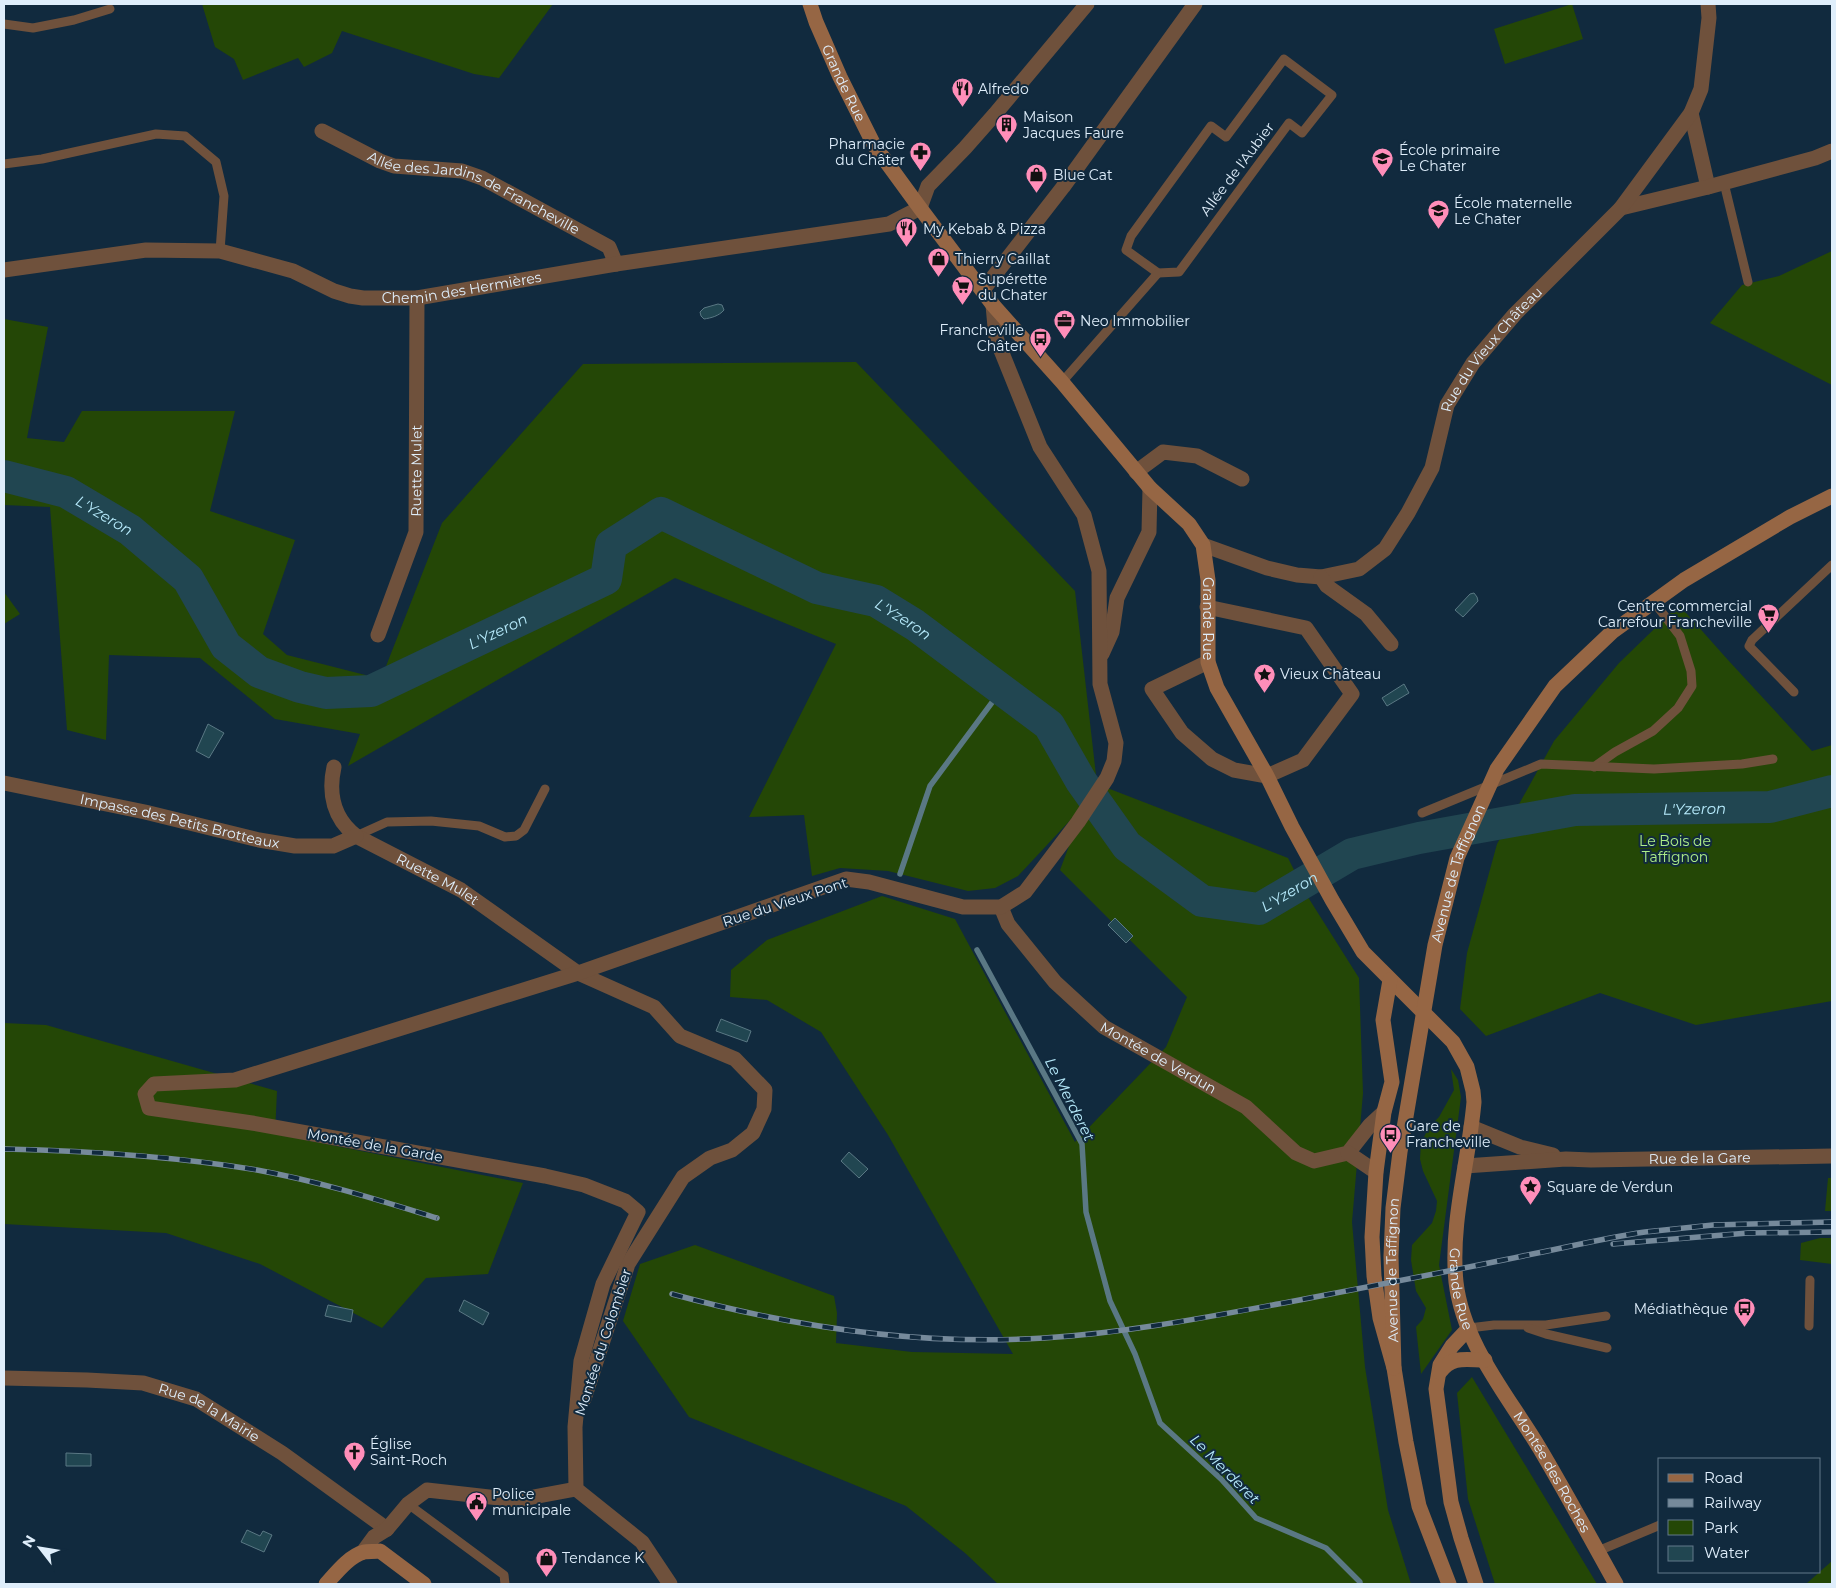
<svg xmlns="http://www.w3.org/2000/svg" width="1836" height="1588" viewBox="0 0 1836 1588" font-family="Montserrat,sans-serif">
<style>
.green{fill:#244706}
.water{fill:#214651;stroke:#5a7884}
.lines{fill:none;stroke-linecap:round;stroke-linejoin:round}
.stream{stroke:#5a7884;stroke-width:5.5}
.river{stroke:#214651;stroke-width:32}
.lane{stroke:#6f513c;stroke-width:9}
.street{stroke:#6f513c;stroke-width:15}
.secondary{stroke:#966644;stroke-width:15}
.rail-casing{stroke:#768a9b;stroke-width:5.5}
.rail{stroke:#112a3e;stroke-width:4;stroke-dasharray:11;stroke-linecap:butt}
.labels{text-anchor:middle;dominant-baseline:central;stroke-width:4;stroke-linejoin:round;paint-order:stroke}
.street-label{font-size:14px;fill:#dfeefb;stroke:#112a3e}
.poi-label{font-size:14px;fill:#dfeefb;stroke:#112a3e;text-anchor:start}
.park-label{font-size:14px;fill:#aeed88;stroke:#112a3e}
.water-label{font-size:15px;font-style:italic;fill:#b6eafb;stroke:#112a3e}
</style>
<rect width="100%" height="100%" fill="#112a3e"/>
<!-- green -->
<g class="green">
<polygon points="202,4 553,4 499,78 474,74 342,31 332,53 304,67 298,58 243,80 234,59 215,47"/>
<polygon points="1572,4 1583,39 1505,64 1494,29"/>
<polygon points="1832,251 1832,385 1710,323 1742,285 1779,276"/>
<polygon points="4,319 48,327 27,438 64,442 82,411 235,411 210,511 295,540 263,634 287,655 381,679 442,523 583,364 856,362 1075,591 1097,784 1288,858 1306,894 1359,978 1363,1093 1352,1222 1365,1367 1388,1510 1411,1584 998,1584 965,1553 906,1506 689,1417 623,1321 640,1264 695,1245 834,1296 837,1313 836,1343 912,1352 1013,1354 888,1135 821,1032 767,1000 730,997 731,970 767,940 882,896 955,919 1075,1142 1166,1047 1187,997 1060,870 1078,822 1075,815 1018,876 995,888 968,891 888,871 840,868 812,876 804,815 749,817 836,644 675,578 348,766 360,734 275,719 200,658 109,655 106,740 67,730 50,507 4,505"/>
<polygon points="4,592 20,614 4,624"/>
<polygon points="1679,605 1728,660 1812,751 1832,745 1832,1001 1696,1025 1600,993 1486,1036 1460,1009 1467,953 1497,844 1554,741 1619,663"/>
<polygon points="4,1023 46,1025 277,1091 275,1134 523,1183 488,1274 426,1278 382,1328 260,1264 166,1233 4,1224"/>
<polygon points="1451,1069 1458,1080 1461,1097 1439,1265 1452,1330 1421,1374 1416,1327 1423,1319 1426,1308 1416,1291 1411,1260 1412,1245 1432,1223 1436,1211 1437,1201 1423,1171 1420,1159 1421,1143 1429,1127 1439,1117 1454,1090"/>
<polygon points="1828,1178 1832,1178 1832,1211 1825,1211"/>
<polygon points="1820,1238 1832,1238 1832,1264 1800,1260 1801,1243"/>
<polygon points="1472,1377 1597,1584 1495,1584 1468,1499 1457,1393"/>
<polygon points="1832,1561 1832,1584 1806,1584"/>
</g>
<!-- water -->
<g class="water">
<path d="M718 304 722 305 724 310C719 316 711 318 704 319L701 316 700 312 704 308Z"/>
<polygon points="1474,593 1477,597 1478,601 1463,617 1455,610 1470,594"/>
<polygon points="1404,684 1409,693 1387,706 1382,698"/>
<polygon points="208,724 224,733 209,758 196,751"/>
<polygon points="1115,918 1133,936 1126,943 1108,925"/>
<polygon points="721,1019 751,1031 747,1042 716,1031"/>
<polygon points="849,1152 868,1169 859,1178 841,1161"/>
<polygon points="464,1300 489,1313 483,1325 459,1311"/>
<polygon points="328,1305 353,1310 351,1322 325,1316"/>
<polygon points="66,1453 91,1454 91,1466 66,1466"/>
<polygon points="247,1530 260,1536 263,1531 272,1535 264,1552 241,1542"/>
</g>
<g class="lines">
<!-- stream -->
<g class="stream">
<polyline points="900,874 930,786 1002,689"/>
<polyline points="977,950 1082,1144 1086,1212 1110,1301 1135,1354 1160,1423 1221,1479 1256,1518 1326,1548 1360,1582 1360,1584"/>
</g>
<!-- river -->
<path class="river" id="s1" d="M4 476 66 492 130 530 188 579 226 646 259 672 300 687 326 693 371 691 606 579 611 545 661 513 817 588 876 601 915 625 1049 725 1081 781 1127 846 1202 901 1259 909 1352 854 1419 838 1575 810 1770 807 1832 791"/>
<!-- lane -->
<g class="lane">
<polyline points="4,24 33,28 74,20 110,9"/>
<polygon points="1284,59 1332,95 1302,133 1289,123 1179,272 1158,273 1126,250 1131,236 1211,126 1226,137"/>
<polyline points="4,164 42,159 156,134 185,136 216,162 224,196 220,251"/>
<polyline points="1724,183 1748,282"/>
<polyline points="1062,382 1158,273"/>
<polyline points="1794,692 1749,646 1752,640 1832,565"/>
<polyline points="1594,767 1615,752 1653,731 1678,708 1692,686 1691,671 1680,636 1654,602"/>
<polyline points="1422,813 1541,764 1654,769 1742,764 1773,759"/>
<polyline points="356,836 387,822 431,821 479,826 505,837 516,836 524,830 545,789"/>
<polyline points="1809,1326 1810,1280"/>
<polyline points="1469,1328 1494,1325 1546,1325 1606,1316"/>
<polyline points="1528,1328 1546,1334 1607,1348"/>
<polyline points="408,1504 504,1575 505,1584"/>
<polyline points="1598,1551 1660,1525"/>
</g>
<!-- street -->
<g class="street">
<polyline points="1691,113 1708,187"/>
<path id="s2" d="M322 131 380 161 394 166 462 171 482 178 609 247 616 264"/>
<polyline points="1621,208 1708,187 1815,158 1832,151"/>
<path id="s3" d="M4 270 146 250 220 251 293 271 334 291 350 296 363 298H417L616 264 889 224 920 208 928 186 965 148 995 114 1087 4"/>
<polyline points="983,290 1063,187 1195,4"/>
<polyline points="1136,472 1163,452 1197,456 1242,479"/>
<path id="s4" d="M1203 545 1267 568 1297 575 1321 577 1359 569 1385 549 1408 513 1432 468 1447 405 1473 363 1515 314 1621 208 1691 113 1701 89 1709 18 1708 4"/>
<polyline points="1321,577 1327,586 1366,614 1391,644"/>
<polyline points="1207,607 1306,628 1352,694 1303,760 1267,776 1234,770 1212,759 1182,733 1152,689 1208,662"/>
<path id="s5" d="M378 635 416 532 417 298"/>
<polyline points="1102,654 1112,632 1117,598 1149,532 1150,488"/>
<path id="s6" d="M334 767C328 794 334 819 356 836L461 890 578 973 654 1007 680 1036 735 1059 765 1090 764 1109 753 1133 732 1150 710 1158 683 1177 628 1264 584 1399"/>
<path id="s7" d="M4 783 145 812 259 840 295 846H333L356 836"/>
<path id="s8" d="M1001 907 1008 924 1055 982 1104 1027 1246 1107 1296 1153 1314 1161 1348 1153 1370 1125 1384 1112"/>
<polyline points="1471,1127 1520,1147 1553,1155"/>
<polyline points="1348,1153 1376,1172"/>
<path id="s9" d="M1465 1166 1566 1159 1591 1160 1832 1156"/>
<path id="s10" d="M4 1378 87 1380 143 1383 196 1399 282 1453 387 1529"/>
<polyline points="363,1552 374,1537 387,1529 408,1504 427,1490 517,1500 576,1489"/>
<polyline points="670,1584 642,1542 576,1489 575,1427 581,1361 603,1284 638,1212 625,1201 584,1185 545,1176 252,1123 149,1108 145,1094 154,1084 235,1080 578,973 846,879 869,882 963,907 1001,907 1025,892 1078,822 1107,778 1114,761 1116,743 1100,684 1099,571 1084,515 1040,447 996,338 993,305"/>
</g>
<!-- secondary -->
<g class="secondary">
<path id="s11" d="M810 4 816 22 840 77 874 145 920 208 993 305 1062 382 1150 488 1189 524 1203 545 1208 580V662L1217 688 1267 776 1292 827 1332 900 1363 952 1453 1042 1467 1067 1473 1091 1474 1102C1469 1161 1450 1222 1456 1282 1463 1344 1509 1397 1540 1449 1566 1493 1591 1539 1616 1584"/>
<polyline points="1390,980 1383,1020 1392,1082 1384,1112 1376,1172 1372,1237 1374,1276 1380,1318 1394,1368 1406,1442 1419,1506 1449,1584"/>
<polyline points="1469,1328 1452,1346 1440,1365 1436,1389 1451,1502 1461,1538 1476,1584"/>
<path id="s12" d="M1394 1368 1391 1256 1393 1208 1400 1152 1435 945 1457 858 1497 769 1555 686 1612 632 1684 580 1790 517 1832 496"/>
<path d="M1440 1372C1452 1355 1467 1360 1485 1360"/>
<path d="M326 1584C336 1573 349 1556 364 1552 368 1551 375 1552 380 1551L424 1584"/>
</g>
<defs>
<g id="rail">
<path d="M4 1149C89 1151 173 1156 257 1170 318 1181 378 1200 437 1218"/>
<polyline points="1613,1244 1748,1233 1832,1232"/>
<path d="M672 1294C793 1327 918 1346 1044 1338 1127 1333 1208 1317 1289 1302 1367 1287 1446 1272 1523 1256 1564 1248 1604 1238 1645 1232L1713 1225 1832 1222"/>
</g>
</defs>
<!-- rail casing -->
<use href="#rail" class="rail-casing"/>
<!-- rail -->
<use href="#rail" class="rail"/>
</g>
<!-- icons -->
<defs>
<symbol id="restaurant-pin" viewBox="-11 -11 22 30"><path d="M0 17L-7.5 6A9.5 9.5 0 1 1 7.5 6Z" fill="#ff8eb9" stroke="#112a3e"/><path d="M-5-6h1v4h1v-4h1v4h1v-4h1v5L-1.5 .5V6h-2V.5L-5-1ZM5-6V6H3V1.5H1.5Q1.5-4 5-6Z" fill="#111"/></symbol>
<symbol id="building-pin" viewBox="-11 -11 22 30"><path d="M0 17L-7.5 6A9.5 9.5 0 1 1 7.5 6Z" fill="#ff8eb9" stroke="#112a3e"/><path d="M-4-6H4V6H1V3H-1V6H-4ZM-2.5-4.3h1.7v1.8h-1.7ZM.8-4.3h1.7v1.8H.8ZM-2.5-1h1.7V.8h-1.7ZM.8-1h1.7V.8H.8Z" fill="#111"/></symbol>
<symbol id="pharmacy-pin" viewBox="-11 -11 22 30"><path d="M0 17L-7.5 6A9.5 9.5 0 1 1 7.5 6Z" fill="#ff8eb9" stroke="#112a3e"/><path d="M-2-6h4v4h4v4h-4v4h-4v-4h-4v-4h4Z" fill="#111"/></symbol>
<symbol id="school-pin" viewBox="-11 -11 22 30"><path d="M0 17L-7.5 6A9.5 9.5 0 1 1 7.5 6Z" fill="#ff8eb9" stroke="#112a3e"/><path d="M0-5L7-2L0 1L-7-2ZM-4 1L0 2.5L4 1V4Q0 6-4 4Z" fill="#111"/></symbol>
<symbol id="shop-pin" viewBox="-11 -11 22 30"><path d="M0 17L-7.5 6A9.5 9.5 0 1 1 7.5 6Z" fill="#ff8eb9" stroke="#112a3e"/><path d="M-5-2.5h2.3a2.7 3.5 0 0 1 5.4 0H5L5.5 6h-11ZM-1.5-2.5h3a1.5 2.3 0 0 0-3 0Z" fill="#111"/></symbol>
<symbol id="supermarket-pin" viewBox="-11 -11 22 30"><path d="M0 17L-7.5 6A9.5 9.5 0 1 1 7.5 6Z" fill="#ff8eb9" stroke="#112a3e"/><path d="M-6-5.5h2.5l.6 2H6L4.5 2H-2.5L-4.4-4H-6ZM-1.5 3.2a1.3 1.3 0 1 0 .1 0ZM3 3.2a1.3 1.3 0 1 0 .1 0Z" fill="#111"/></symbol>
<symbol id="office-pin" viewBox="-11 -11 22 30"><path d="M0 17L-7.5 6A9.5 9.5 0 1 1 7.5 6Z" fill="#ff8eb9" stroke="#112a3e"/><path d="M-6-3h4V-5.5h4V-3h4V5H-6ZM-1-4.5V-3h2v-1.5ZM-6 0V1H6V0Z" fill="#111"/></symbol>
<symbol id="bus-pin" viewBox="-11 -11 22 30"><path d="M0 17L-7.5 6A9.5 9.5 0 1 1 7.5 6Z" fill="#ff8eb9" stroke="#112a3e"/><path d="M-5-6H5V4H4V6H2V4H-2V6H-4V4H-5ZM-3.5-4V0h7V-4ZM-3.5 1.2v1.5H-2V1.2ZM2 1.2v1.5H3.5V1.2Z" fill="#111"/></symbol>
<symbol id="sight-pin" viewBox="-11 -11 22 30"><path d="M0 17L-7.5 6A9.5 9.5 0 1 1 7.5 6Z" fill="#ff8eb9" stroke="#112a3e"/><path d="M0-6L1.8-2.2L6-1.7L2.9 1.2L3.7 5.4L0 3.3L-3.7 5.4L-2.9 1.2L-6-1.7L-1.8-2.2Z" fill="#111"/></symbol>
<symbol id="church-pin" viewBox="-11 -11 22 30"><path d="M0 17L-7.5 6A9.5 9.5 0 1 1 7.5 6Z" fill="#ff8eb9" stroke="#112a3e"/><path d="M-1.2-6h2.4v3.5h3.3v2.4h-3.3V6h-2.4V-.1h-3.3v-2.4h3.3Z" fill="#111"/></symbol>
<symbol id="civic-pin" viewBox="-11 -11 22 30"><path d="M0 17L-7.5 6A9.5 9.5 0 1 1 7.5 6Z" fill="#ff8eb9" stroke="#112a3e"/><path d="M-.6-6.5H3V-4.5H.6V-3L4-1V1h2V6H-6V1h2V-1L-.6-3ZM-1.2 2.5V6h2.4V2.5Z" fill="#111"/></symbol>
</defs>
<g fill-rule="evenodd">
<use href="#restaurant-pin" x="950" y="76" width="25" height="34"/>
<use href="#building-pin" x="994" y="112" width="25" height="34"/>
<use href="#pharmacy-pin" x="908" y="140" width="25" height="34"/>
<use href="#school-pin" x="1370" y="146" width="25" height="34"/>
<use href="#shop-pin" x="1024" y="162" width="25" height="34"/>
<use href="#school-pin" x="1426" y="198" width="25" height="34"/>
<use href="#restaurant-pin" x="894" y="216" width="25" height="34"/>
<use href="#shop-pin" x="926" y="246" width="25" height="34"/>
<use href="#supermarket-pin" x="950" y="274" width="25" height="34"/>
<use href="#office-pin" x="1052" y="308" width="25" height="34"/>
<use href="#bus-pin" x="1028" y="326" width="25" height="34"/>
<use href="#supermarket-pin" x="1756" y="602" width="25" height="34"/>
<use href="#sight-pin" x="1252" y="662" width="25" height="34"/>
<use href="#bus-pin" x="1378" y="1122" width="25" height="34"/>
<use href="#sight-pin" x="1518" y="1174" width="25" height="34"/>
<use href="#bus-pin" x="1732" y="1296" width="25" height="34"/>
<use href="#church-pin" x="342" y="1440" width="25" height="34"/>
<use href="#civic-pin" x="464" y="1490" width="25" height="34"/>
<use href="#shop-pin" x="534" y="1546" width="25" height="34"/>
</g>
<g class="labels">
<!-- street labels -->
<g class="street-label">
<text stroke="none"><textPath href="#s11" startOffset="86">Grande Rue</textPath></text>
<text transform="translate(1237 169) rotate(-53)">Allée de l'Aubier</text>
<text stroke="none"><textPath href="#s2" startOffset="166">Allée des Jardins de Francheville</textPath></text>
<text stroke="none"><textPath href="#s3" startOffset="468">Chemin des Hermières</textPath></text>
<text stroke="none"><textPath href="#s4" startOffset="424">Rue du Vieux Château</textPath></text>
<text stroke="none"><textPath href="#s5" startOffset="171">Ruette Mulet</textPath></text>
<text stroke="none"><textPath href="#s11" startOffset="748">Grande Rue</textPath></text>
<text stroke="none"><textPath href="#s7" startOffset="180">Impasse des Petits Brotteaux</textPath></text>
<text stroke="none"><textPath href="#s12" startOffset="502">Avenue de Taffignon</textPath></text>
<text stroke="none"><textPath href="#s6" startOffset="169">Ruette Mulet</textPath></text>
<text transform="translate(785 902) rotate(-18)">Rue du Vieux Pont</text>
<text stroke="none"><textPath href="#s8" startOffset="222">Montée de Verdun</textPath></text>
<text transform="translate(375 1145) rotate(10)">Montée de la Garde</text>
<text stroke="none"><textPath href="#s9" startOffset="235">Rue de la Gare</textPath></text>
<text stroke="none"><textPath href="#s12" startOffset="98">Avenue de Taffignon</textPath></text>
<text stroke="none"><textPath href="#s11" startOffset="1501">Grande Rue</textPath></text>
<text transform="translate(603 1342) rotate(-72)">Montée du Colombier</text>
<text stroke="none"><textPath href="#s10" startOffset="212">Rue de la Mairie</textPath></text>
<text stroke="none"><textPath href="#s11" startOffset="1708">Montée des Roches</textPath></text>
</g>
<!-- poi labels -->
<g class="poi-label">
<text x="978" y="89">Alfredo</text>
<text x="1023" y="117">Maison<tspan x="1023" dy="16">Jacques Faure</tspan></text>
<text x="905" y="144" text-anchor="end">Pharmacie<tspan x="905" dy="16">du Châter</tspan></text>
<text x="1399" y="150">École primaire<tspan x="1399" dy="16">Le Chater</tspan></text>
<text x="1053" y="175">Blue Cat</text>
<text x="1454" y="203">École maternelle<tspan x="1454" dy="16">Le Chater</tspan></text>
<text x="923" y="229">My Kebab &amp; Pizza</text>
<text x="955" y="259">Thierry Caillat</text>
<text x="978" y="279">Supérette<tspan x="978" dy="16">du Chater</tspan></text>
<text x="1080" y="321">Neo Immobilier</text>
<text x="1024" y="330" text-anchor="end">Francheville<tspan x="1024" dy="16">Châter</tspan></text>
<text x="1752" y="606" text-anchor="end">Centre commercial<tspan x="1752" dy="16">Carrefour Francheville</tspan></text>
<text x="1280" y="674">Vieux Château</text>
<text x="1406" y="1126">Gare de<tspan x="1406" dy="16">Francheville</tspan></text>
<text x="1547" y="1187">Square de Verdun</text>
<text x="1728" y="1309" text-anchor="end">Médiathèque</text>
<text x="370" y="1444">Église<tspan x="370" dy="16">Saint-Roch</tspan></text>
<text x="492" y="1494">Police<tspan x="492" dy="16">municipale</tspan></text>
<text x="562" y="1558">Tendance K</text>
</g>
<!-- park labels -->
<g class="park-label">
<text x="1675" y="841">Le Bois de<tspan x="1675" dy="16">Taffignon</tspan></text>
</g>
<!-- water labels -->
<g class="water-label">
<text stroke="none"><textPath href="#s1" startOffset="109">L'Yzeron</textPath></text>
<text stroke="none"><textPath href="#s1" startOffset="1069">L'Yzeron</textPath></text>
<text stroke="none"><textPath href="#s1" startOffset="589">L'Yzeron</textPath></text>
<text stroke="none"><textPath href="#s1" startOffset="1999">L'Yzeron</textPath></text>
<text stroke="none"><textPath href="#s1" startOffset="1579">L'Yzeron</textPath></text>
<text transform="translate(1070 1099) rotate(63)">Le Merderet</text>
<text transform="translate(1225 1469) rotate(45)">Le Merderet</text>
</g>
</g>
<!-- border -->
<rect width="1836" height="1588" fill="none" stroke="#dfeefb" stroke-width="10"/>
<!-- legend -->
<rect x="1658" y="1458" width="162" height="115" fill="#112a3e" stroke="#63788a"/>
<rect x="1668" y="1474" width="25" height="8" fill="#966644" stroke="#63788a"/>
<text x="1704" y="1483" font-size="15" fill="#dfeefb">Road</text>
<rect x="1668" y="1499" width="25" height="8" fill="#768a9b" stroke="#63788a"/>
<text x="1704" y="1508" font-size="15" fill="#dfeefb">Railway</text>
<rect x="1668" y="1520" width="25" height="15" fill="#244706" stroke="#63788a"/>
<text x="1704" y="1533" font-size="15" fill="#dfeefb">Park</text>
<rect x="1668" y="1546" width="25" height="15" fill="#214651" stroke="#63788a"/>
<text x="1704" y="1558" font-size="15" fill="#dfeefb">Water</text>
<!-- north arrow -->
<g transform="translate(40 1548) rotate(301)" stroke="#112a3e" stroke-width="4" paint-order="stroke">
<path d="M0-4L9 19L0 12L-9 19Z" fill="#dfeefb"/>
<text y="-8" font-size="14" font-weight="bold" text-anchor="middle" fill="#dfeefb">N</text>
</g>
</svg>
